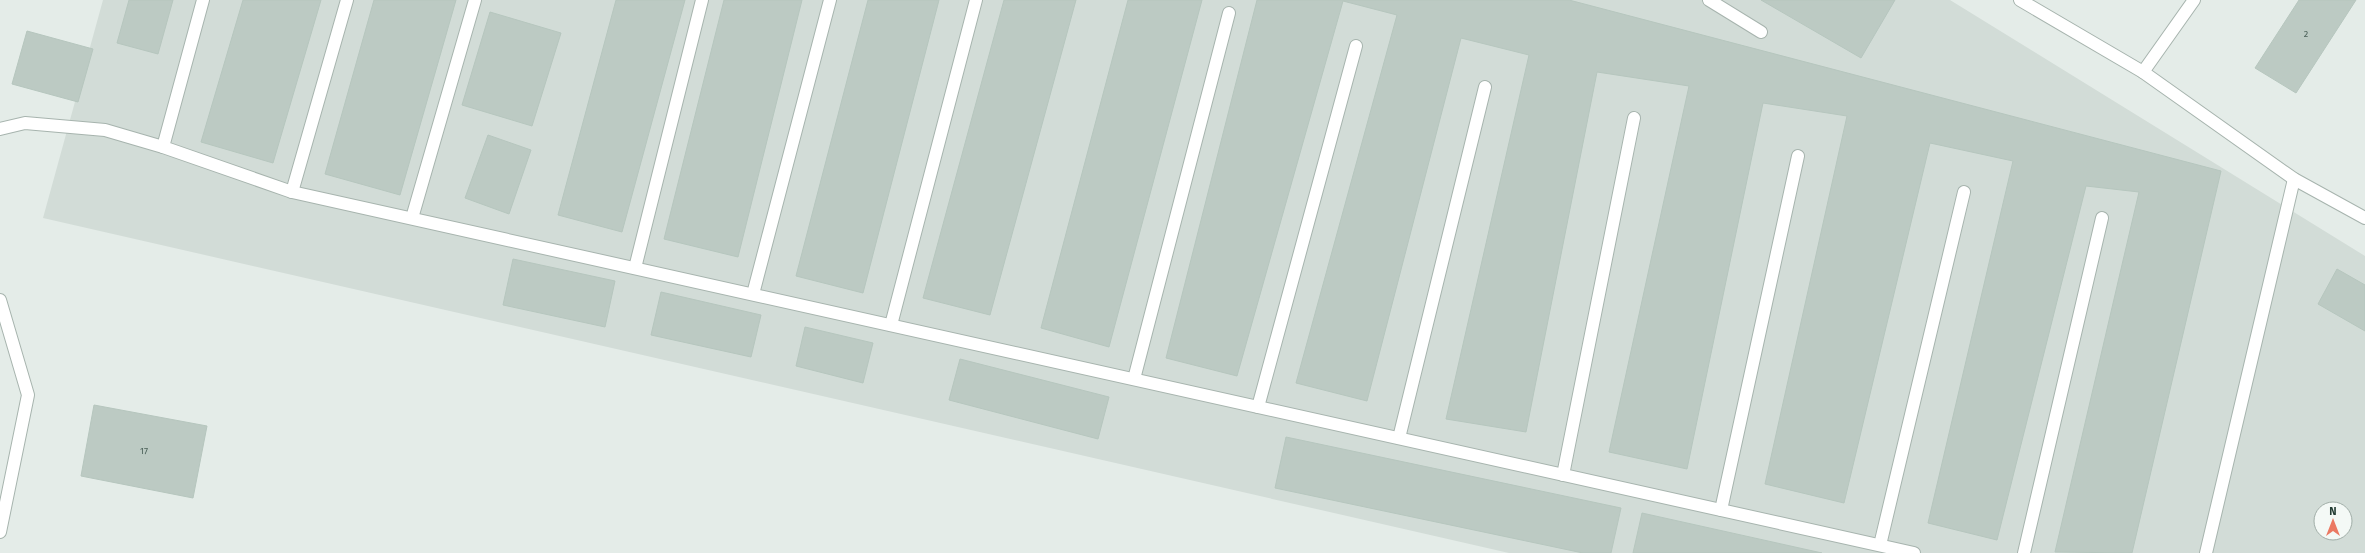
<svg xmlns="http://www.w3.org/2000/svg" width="2365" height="553" viewBox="0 0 2365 553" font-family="'Fira Sans',sans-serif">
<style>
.built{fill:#d2dcd7;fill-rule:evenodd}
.building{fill:#bccac3;stroke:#b6c6be}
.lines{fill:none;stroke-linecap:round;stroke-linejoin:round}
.minor-casing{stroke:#a7b4ae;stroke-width:14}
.minor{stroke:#fff;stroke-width:12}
.labels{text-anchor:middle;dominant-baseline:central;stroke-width:3;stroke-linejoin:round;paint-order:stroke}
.number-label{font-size:9px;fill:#4a6058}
</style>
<rect width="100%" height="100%" fill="#e4ece8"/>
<!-- built -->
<path class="built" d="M103 0H1950L2365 256V553H1509L43 218ZM2321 509H2345V533H2321Z"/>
<!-- building -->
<g class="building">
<polygon points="129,0 173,0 158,54 117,43"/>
<polygon points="243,0 321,0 273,163 201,142"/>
<polygon points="374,0 456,0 400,195 325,174"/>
<polygon points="616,0 685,0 622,232 558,215"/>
<polygon points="724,0 802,0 738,257 664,239"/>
<polygon points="868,0 939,0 863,293 796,276"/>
<polygon points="1004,0 1076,0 990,315 923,298"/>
<polygon points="1128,0 1202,0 1109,347 1041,328"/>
<polygon points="1257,0 1569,0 2221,171 2132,553 2055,552 2139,192 2086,186 1997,540 1928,523 2013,161 1930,143 1844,503 1765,484 1847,116 1763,103 1687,469 1609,452 1689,86 1597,72 1526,432 1446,419 1529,55 1461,38 1367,401 1296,383 1397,15 1343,1 1237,376 1166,358"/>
<polygon points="1761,0 1895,0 1861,58"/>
<polygon points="2299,0 2356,0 2296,93 2255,68"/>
<polygon points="490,12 561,33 532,126 462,105"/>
<polygon points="27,31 93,49 78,102 12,84"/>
<polygon points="488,135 531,150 509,214 465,198"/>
<polygon points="513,259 615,281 605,327 503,305"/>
<polygon points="2337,269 2365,285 2365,331 2318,304"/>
<polygon points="661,292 761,315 751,357 651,335"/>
<polygon points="805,327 873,343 863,383 796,366"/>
<polygon points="960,359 1109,397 1098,439 949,400"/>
<polygon points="94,405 207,426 193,498 81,476"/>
<polygon points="1286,437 1621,508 1611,553 1583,553 1275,488"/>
<polygon points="1642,513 1822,553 1633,553"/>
</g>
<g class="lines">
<defs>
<g id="minor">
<polyline points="203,0 163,147 292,192 1914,553"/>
<polyline points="1709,0 1761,32"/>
<polyline points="2020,0 2143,72 2294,179 2365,218"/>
<polyline points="2143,72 2194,0"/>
<polyline points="0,129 25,123 105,130 163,147"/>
<polyline points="292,192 347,0"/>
<polyline points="412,218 475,0"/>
<polyline points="635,268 702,0"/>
<polyline points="753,294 830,0"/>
<polyline points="0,300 28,395 0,532"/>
<polyline points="891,325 976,0"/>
<polyline points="1134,379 1229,13"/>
<polyline points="1258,407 1356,46"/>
<polyline points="1399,438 1485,87"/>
<polyline points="1563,475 1634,118"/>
<polyline points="1721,510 1798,156"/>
<polyline points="1880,545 1964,192"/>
<polyline points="2024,553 2102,218"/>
<polyline points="2206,553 2294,179"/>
</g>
</defs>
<!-- minor casing -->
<use href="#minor" class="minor-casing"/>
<!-- minor -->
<use href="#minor" class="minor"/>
</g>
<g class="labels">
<!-- number labels -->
<g class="number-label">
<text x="2306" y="34">2</text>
<text x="144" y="451">17</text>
</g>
</g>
<!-- north arrow -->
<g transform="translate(2333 521)"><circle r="19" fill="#f4f9f6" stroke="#a1aea8"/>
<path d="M0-3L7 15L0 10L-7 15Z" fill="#eb7963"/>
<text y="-6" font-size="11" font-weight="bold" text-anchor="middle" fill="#243d34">N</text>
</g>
</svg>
